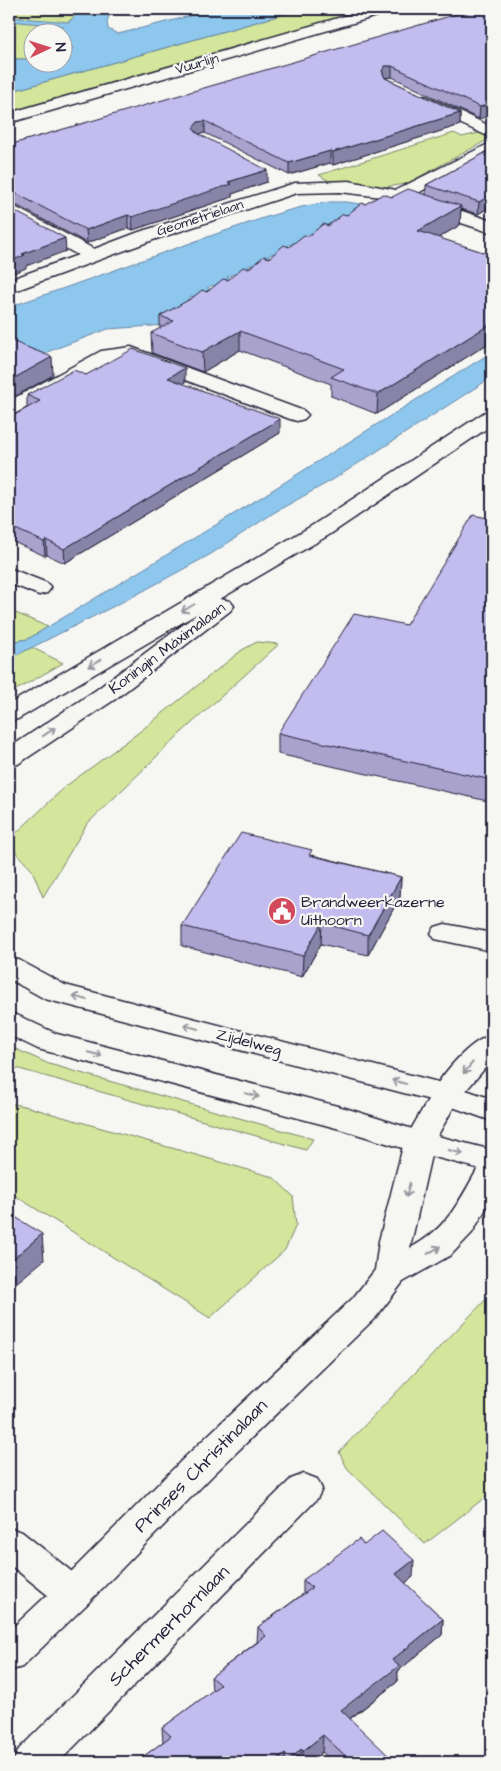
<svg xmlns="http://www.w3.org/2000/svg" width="501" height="1771" viewBox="0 0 501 1771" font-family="'Architects Daughter',sans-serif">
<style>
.green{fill:#d3e69b;stroke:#7a846b}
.water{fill:#8ec7ed;stroke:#6385a6}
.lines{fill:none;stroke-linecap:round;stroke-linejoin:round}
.minor-casing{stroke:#22223b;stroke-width:3}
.tertiary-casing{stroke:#22223b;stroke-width:3}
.secondary-casing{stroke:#22223b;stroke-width:3}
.minor{fill:#f6f6f2;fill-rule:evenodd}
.tertiary{fill:#f6f6f2;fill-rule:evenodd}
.secondary{fill:#f6f6f2;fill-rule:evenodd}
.wall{fill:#a8a2cd;stroke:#22223b}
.shaded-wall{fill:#8884a7;stroke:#22223b}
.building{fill:#c3bcee;stroke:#22223b}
.oneway{stroke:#9797a0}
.labels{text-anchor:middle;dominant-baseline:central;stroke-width:4.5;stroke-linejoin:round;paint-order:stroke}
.far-street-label{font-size:14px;fill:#22223b;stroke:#f6f6f2}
.street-label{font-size:16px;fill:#22223b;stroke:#f6f6f2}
.poi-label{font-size:16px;fill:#22223b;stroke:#f6f6f2;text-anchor:start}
.near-street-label{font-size:19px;fill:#22223b;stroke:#f6f6f2}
</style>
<rect width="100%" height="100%" fill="#f6f6f2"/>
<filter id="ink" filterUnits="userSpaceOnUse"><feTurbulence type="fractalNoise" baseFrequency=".02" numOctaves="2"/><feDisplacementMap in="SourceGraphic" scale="10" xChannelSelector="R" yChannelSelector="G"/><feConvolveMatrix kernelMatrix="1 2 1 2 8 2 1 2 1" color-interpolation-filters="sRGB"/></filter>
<g filter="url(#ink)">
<!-- green -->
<g class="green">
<polygon points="9,9 82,9 58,32 32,32 32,59 9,59"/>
<polygon points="302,9 370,9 9,112 9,92"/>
<polygon points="454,133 462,137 479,133 491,138 406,184 384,187 329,181 319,175"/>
<polygon points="9,610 48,627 28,639 9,642"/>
<polygon points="257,642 279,644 181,733 87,824 43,897 32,870 17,854 10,839 66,786 138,733 242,650"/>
<polygon points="31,647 63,663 9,694 9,659"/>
<polygon points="9,1046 49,1064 313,1139 306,1150 9,1066"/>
<polygon points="9,1103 28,1107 273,1177 293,1196 296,1225 285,1250 210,1318 9,1192"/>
<polygon points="492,1293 492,1492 425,1544 347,1468 339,1452"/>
</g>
<!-- water -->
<g class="water">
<polygon points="82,9 112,9 107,21 108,29 118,34 218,9 302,9 9,92 9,59 32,59 32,62 62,62 63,55 70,53 73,48 63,38 62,32 58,32 64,26 9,21 9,17 69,22"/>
<path d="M329 202H347L373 206 358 217 349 214 343 217 338 226 330 223 325 226 319 236 311 233 306 236 301 246 293 243 287 246 281 256 273 253 268 256 274 259 261 266 253 264 247 267 254 270 242 277 233 274 227 277 233 280 221 288 213 285 207 288 213 291 201 298 193 296 187 299 192 302 159 319 170 324 167 325 108 329 52 350 25 364 9 357V307C78 284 147 258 216 234 253 222 290 207 329 202Z"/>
<polygon points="492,352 492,377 334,479 275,512 211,554 134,596 9,659 9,642 28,639 247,506"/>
</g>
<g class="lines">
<defs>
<g id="minor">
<polygon points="369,9 393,9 391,12 9,123 9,113"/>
<polygon points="426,96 492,127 492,138 420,105 418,101 420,97"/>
<polygon points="492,142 492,154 414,195 492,221 492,233 382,197 340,192 297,193 153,240 9,293 9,280 78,255 9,218 9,206 15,207 94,249 139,232 295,183 349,181 396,190"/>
<polygon points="131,347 304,411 308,415 304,419 297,421 290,419 129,359 113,361 16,413 9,415 9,401 101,351"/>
<polygon points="9,568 47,583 51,588 47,593 39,595 9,583"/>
<polygon points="445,924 492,933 492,951 435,939 431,933 435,927"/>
<path d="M492 1035V1060L457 1101 446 1105 435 1101 431 1094C443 1073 469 1041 492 1035Z"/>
<polygon points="304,1474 317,1479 322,1489 317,1499 59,1762 13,1762 19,1749 291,1479"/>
<polygon points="9,1528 22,1532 86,1583 92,1594 86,1605 73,1610 60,1605 9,1564"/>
</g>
<path id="tertiary" d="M446 1083 457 1087 461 1094 434 1142 410 1248C449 1228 460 1199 481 1163L492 1160V1198L472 1233 451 1255 403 1282 377 1316 211 1477 86 1605 22 1667 9 1671V1631L60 1583 185 1457 353 1298 375 1270 379 1241 404 1142 435 1087Z"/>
<g id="secondary">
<polygon points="492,410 492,425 329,535 220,599 230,601 234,606 230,611 114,700 18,764 9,767 9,748 96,690 200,612 18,719 9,721 9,704 313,525 485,412"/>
<polygon points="9,958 19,960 65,985 457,1087 492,1099 492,1121 438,1102 45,999 9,979"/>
<polygon points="9,1013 19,1016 57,1034 345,1108 422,1132 492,1150 492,1172 419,1153 340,1129 38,1049 9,1035"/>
</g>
</defs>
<!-- minor casing -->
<use href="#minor" class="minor-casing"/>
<!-- tertiary casing -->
<use href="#tertiary" class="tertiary-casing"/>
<!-- secondary casing -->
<use href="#secondary" class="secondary-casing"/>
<!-- minor -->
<use href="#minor" class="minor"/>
<!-- tertiary -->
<use href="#tertiary" class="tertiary"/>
<!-- secondary -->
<use href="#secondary" class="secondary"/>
</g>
<!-- wall -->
<g class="wall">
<polygon points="492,9 479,119 392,77 385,78 460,113 460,125 333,165 330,163 289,175 205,133 198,134 267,182 232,194 232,197 133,230 128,228 87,243 16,205 9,205 9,145"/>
<polygon points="492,149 492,208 490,207 478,214 461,209 460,225 438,238 492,255 492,341 377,414 331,396 331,384 240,350 203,372 152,353 151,333 160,329 160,316 228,280 347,215 365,204 392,197 426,195 426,185"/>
<polygon points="86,375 185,382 182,383 280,433 65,563 47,555 45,556 9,540 9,418 27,408 27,395"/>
<polygon points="492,519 492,802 278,754 278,733 406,625"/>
<polygon points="312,855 401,877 400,897 368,955 321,944 302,977 182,946 182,926"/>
<polygon points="364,1545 413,1577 405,1583 443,1619 442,1635 398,1671 397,1682 350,1719 391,1762 334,1762 322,1752 309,1762 136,1762 163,1742 162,1728 212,1691 211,1677 257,1642 258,1627 303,1594 303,1580"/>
</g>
<!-- shaded-wall -->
<g class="shaded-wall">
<polygon points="385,66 392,66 392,77 385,78 382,71"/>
<polygon points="492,103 492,115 479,119 480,107"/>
<polygon points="460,113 460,125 333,165 333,152"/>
<polygon points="205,121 205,133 198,134 193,128 198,122"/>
<polygon points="330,151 330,163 289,175 289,163"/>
<polygon points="267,170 267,182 232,194 232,197 133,230 132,217 228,182"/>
<polygon points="491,195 490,207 478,214 479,202"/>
<polygon points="461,206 460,225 417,250 418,231"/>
<polygon points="128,215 128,228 87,243 86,230"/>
<polygon points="65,238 66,251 26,266 26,268 9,275 9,262 22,254"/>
<polygon points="492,323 492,341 377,414 378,394"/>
<polygon points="240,331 240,350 203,372 202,352"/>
<polygon points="52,357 53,375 9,400 9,381"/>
<polygon points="185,368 185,382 168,392 168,378"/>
<polygon points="280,419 280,433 65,563 64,549"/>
<polygon points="46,540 47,555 45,556 44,542"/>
<polygon points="401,877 400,897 368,955 368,935"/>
<polygon points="322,923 321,944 302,977 303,956"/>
<polygon points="42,1234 44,1260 9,1289 9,1262"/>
<polygon points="414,1560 413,1577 395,1591 396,1574"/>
<polygon points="443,1619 442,1635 398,1671 397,1682 340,1726 341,1710 392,1660"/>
<polygon points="323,1735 322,1752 309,1762 302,1762 303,1751"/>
<polygon points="301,1749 301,1762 291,1762 291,1759"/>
<polygon points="285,1753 285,1762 273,1762"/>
</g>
<!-- building -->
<g class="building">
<polygon points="474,9 492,9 492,103 480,107 392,66 385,66 382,71 385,78 460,113 333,152 330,151 289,163 205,121 198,122 193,128 197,133 267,170 228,182 232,184 132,217 128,215 86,230 15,193 9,192 9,145"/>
<polygon points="492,149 492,196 491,195 479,202 426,185"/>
<polygon points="408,189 461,206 418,231 492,255 492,323 378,394 331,377 344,369 240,331 202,352 151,333 174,321 160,316 192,298 202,290 207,292 223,279 228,280 243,267 248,269 264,256 269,258 284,245 289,247 304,235 309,236 323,224 328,226 343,214 347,215 362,203 365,204 383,194 392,197"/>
<polygon points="9,208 65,238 22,254 25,255 9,262"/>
<polygon points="9,340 52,357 9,381"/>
<polygon points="133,349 185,368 168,378 280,419 64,549 46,540 44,542 9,526 9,418 40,401 27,395 74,370 86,375"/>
<polygon points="473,515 492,519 492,780 278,733 354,614 406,625"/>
<polygon points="241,833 312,850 309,855 401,877 368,935 322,923 303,956 182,926"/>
<polygon points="9,1213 42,1234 9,1262"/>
<polygon points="382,1531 414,1560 396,1574 443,1619 392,1660 399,1666 341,1710 391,1758 387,1762 352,1762 323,1735 303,1751 301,1749 291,1759 285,1753 273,1762 136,1762 171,1736 162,1728 220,1685 211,1677 266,1636 258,1627 312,1588 303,1580 359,1539 364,1545"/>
</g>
<!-- one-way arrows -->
<defs><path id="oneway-shaft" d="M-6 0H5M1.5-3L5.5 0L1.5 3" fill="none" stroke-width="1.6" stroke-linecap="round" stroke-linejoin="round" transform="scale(1.25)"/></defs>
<g class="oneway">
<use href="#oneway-shaft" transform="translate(188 608) rotate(150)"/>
<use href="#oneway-shaft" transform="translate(95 663) rotate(150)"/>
<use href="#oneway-shaft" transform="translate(49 732) rotate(-34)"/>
<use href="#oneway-shaft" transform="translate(80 998) rotate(-165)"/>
<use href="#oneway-shaft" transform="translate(191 1027) rotate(-165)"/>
<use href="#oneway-shaft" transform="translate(95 1054) rotate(14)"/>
<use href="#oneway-shaft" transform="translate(468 1068) rotate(130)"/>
<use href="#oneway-shaft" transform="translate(399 1082) rotate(-165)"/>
<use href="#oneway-shaft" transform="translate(252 1095) rotate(15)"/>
<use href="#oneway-shaft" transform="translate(456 1152) rotate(15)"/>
<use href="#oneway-shaft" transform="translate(408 1190) rotate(103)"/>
<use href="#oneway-shaft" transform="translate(434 1250) rotate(-31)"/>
</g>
</g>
<!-- icons -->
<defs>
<symbol id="civic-disc" viewBox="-11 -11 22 22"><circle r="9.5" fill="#d1495b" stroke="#f6f6f2"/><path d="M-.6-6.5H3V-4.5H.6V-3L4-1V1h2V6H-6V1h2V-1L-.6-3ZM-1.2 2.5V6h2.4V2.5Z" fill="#fff"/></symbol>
</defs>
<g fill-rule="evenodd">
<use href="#civic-disc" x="266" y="895" width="32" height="32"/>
</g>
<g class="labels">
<!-- far-street labels -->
<g class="far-street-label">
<text transform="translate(197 64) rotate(-16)">Vuurlijn</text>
<text transform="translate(200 218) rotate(-18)">Geometrielaan</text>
</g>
<!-- street labels -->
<g class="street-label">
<text transform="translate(167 648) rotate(-37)">Koningin Máximalaan</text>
<text transform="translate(249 1042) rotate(15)">Zijdelweg</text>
</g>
<!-- poi labels -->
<g class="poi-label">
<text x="301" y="902">Brandweerkazerne<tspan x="301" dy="18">Uithoorn</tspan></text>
</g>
<!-- near-street labels -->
<g class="near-street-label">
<text transform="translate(201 1466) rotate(-45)">Prinses Christinalaan</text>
<text transform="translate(169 1626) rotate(-45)">Schermerhornlaan</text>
</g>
</g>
<!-- margin -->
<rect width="501" height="1771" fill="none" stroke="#f6f6f2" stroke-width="30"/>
<rect x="15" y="15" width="471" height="1741" fill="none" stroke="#22223b" stroke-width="2" filter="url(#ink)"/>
<!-- north arrow -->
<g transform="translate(48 48) rotate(86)"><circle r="24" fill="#f6f6f2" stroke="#a1a1a9"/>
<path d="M0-4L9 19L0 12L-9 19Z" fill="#d1495b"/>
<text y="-8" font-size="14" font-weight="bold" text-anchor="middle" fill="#22223b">N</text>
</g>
</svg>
